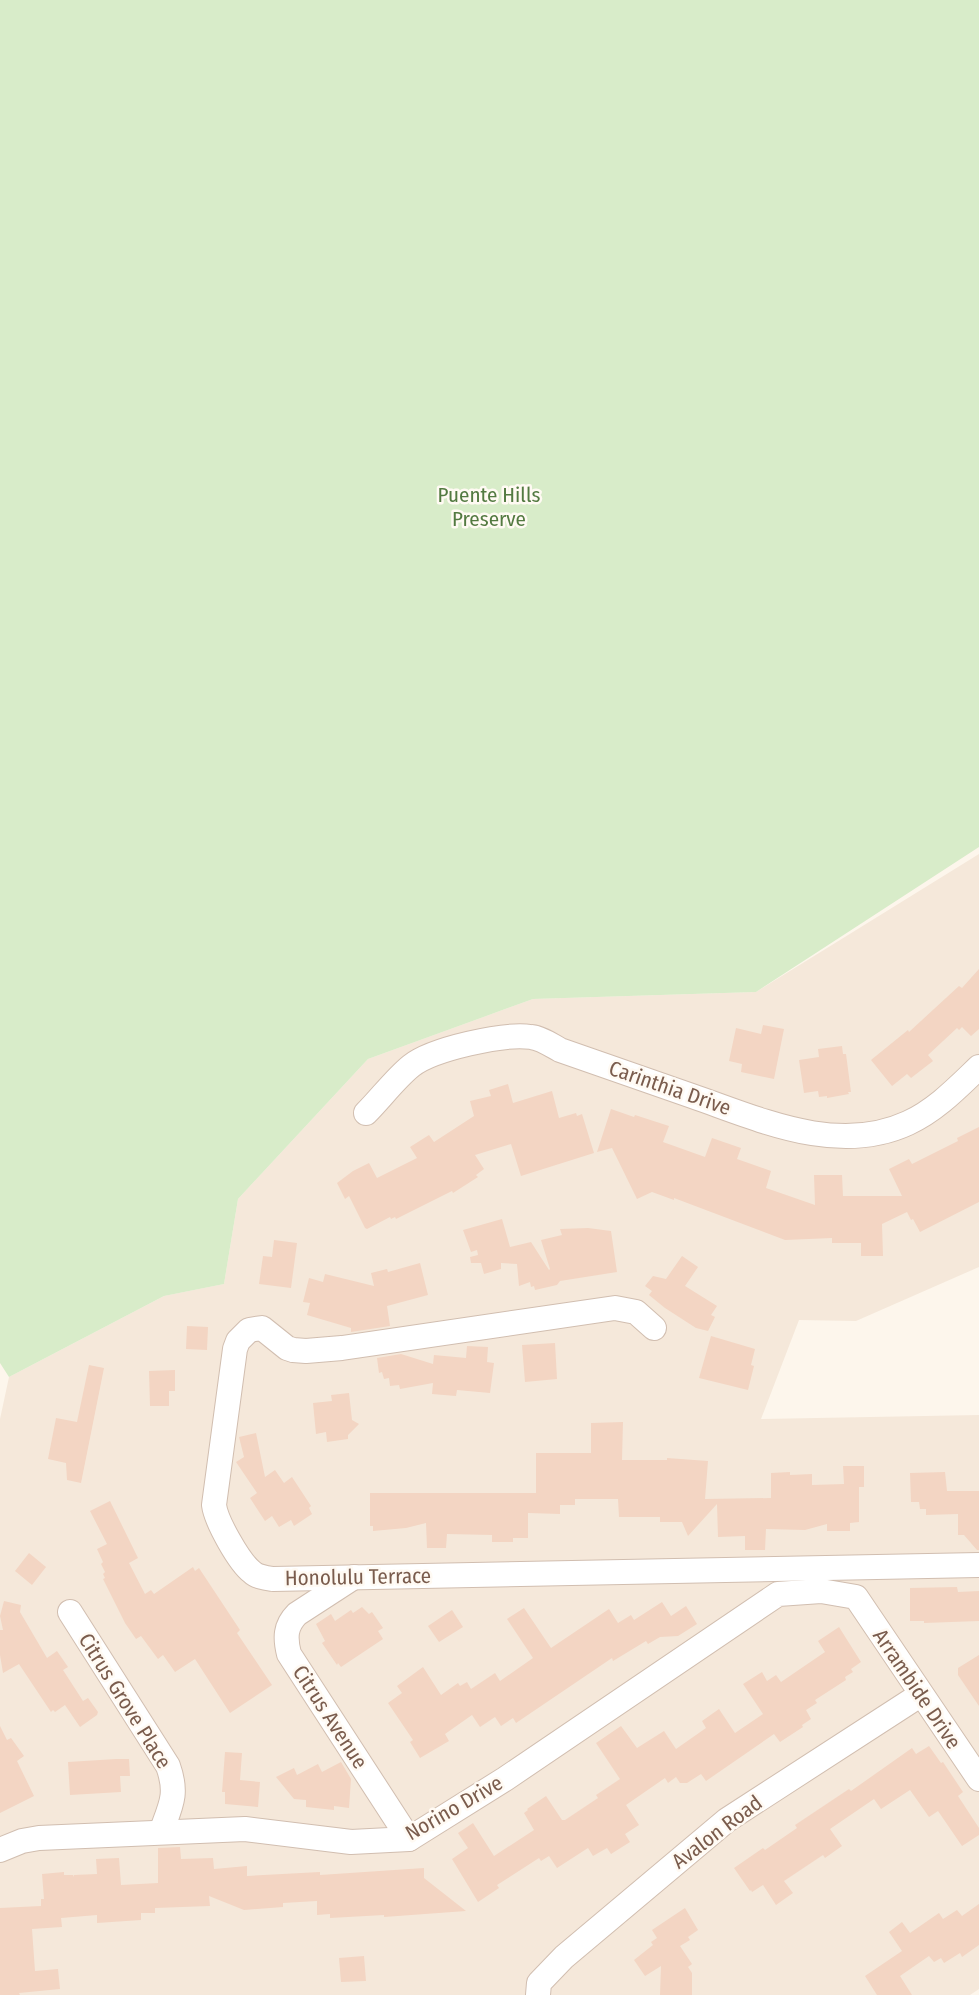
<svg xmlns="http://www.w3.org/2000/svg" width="979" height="1995" viewBox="0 0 979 1995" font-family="'Fira Sans Condensed',sans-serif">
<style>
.residential{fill:#f5e8da}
.green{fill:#d8ecc9}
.building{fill:#f3d5c3}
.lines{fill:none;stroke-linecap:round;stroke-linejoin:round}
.minor-casing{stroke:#d1beb0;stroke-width:26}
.minor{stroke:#fff;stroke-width:24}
.labels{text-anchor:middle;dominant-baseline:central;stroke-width:5;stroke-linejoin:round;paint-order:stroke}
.park-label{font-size:21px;fill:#537a41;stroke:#fffaf3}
.street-label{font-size:21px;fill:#7a5c4d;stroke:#fffaf3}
</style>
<rect width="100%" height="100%" fill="#fdf6ec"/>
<!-- residential -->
<polygon class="residential" points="979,854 979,1267 856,1321 799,1320 761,1419 979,1415 979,1989 970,1995 0,1995 0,1419 9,1377 164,1296 224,1284 238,1199 368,1059 533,999 756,992"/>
<!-- green -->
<polygon class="green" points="0,0 979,0 979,847 756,992 533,999 368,1059 238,1199 224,1284 164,1296 9,1377 0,1363"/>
<!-- building -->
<g class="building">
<polygon points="979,969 979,1029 971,1036 962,1027 959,1030 957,1028 928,1055 933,1061 911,1078 907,1074 892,1086 871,1060 908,1030 909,1032 959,986 962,988"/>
<polygon points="763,1025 784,1029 774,1079 741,1072 742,1064 729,1061 736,1028 761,1034"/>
<polygon points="842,1046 843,1054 846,1054 851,1092 848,1092 849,1094 827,1098 827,1096 819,1097 818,1091 804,1093 799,1060 819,1057 818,1049"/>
<polygon points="508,1084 513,1103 552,1091 559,1118 576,1113 577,1116 582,1114 594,1153 521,1176 511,1144 475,1155 484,1169 476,1175 478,1177 453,1193 452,1191 396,1219 395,1217 391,1219 390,1217 367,1229 365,1228 349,1196 345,1199 337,1183 353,1171 369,1163 377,1178 417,1158 410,1147 429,1135 434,1142 474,1116 470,1101 491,1096 489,1090"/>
<polygon points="611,1109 634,1117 635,1115 669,1126 663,1142 705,1157 712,1138 741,1148 737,1159 771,1171 766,1188 815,1205 814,1175 842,1175 843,1196 902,1196 889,1169 909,1159 912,1164 958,1141 957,1138 979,1127 979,1202 920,1232 913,1219 911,1220 907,1212 882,1224 883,1256 861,1256 861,1243 832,1243 832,1238 785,1240 674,1198 674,1200 652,1192 637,1199 612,1148 597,1152"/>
<polygon points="502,1219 510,1247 531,1242 549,1270 550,1269 541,1240 562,1235 560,1229 588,1228 611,1231 617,1272 560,1281 557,1285 535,1290 534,1286 531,1287 530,1282 519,1286 517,1264 501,1263 501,1269 484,1274 481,1263 471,1263 470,1257 478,1255 477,1250 471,1252 463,1230"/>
<polygon points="274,1240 297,1243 291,1288 259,1284 263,1256 272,1257"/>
<polygon points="682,1256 698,1267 685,1286 717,1306 711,1315 715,1317 708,1331 696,1328 665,1308 649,1295 652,1291 645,1286 653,1276 666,1279"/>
<polygon points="420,1263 428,1295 387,1306 390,1326 351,1332 351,1328 307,1315 310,1303 303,1302 309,1278 323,1282 325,1274 374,1286 371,1273 387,1269 388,1272"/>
<polygon points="187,1326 208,1327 207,1350 186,1349"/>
<polygon points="711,1336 755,1349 751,1365 754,1366 748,1390 699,1378"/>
<polygon points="555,1343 557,1379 525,1382 522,1345"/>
<polygon points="467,1346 488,1347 487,1362 494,1363 490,1393 457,1390 456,1396 432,1394 433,1383 400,1389 399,1385 390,1386 389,1378 384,1379 382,1372 379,1373 377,1358 401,1354 433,1364 434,1355 466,1358"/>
<polygon points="89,1365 104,1368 81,1483 67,1480 66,1463 48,1459 56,1418 77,1422"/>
<polygon points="175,1370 175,1391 169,1391 169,1406 150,1406 149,1371"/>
<polygon points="349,1393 352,1420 359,1424 348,1435 348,1439 327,1442 326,1432 316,1434 313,1403 332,1401 331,1395"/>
<polygon points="623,1422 622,1460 667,1460 667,1458 708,1461 705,1499 771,1498 771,1473 790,1472 790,1475 812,1474 812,1485 844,1484 843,1466 864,1466 864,1487 859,1487 859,1522 850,1523 850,1531 827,1531 827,1524 805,1530 766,1529 765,1550 745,1550 745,1536 718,1537 717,1504 688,1536 682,1522 660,1522 660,1517 619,1517 618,1499 575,1499 575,1505 560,1505 560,1514 528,1513 528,1538 513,1538 513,1542 492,1542 492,1535 447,1534 446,1548 427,1548 426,1523 406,1528 373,1531 373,1526 370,1526 370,1493 536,1493 536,1453 591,1453 591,1423"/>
<polygon points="256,1433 265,1477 275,1470 284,1483 292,1477 311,1506 309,1508 312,1514 294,1526 291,1520 279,1527 272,1516 265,1521 250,1498 257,1493 236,1462 244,1457 239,1437"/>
<polygon points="945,1472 947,1491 979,1491 979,1550 977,1550 964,1535 958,1535 958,1514 926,1515 926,1509 920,1509 919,1502 911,1502 910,1473"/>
<polygon points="110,1501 138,1558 129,1563 145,1594 151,1590 154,1594 193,1567 195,1571 199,1568 240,1630 237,1633 272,1685 230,1713 195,1659 175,1672 163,1655 158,1659 141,1636 136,1639 125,1623 103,1579 105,1578 103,1574 105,1572 101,1564 103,1562 97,1549 107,1544 90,1511"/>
<polygon points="29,1553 46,1567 32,1585 15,1571"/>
<polygon points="957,1587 958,1592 979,1591 979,1621 924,1623 924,1621 910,1621 910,1588"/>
<polygon points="4,1601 21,1605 20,1612 47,1658 57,1651 68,1667 63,1670 83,1701 88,1698 98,1712 97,1715 80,1727 65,1705 55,1712 53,1710 51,1712 19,1664 3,1673 0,1655 0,1630 3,1630 0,1616"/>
<polygon points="662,1602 671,1616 686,1606 697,1624 678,1636 660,1637 648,1644 646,1641 613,1661 612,1658 516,1723 513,1718 501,1726 495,1717 480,1727 472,1715 445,1734 449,1741 420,1758 410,1742 413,1740 388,1703 402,1693 397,1686 423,1667 441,1695 458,1683 460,1686 467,1682 471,1689 495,1673 500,1681 533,1658 507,1619 524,1608 551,1648 609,1609 618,1623 631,1615 634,1620"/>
<polygon points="362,1607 369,1614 372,1612 383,1628 378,1631 383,1639 341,1667 338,1663 337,1665 322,1643 325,1641 316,1624 331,1614 335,1621 351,1610 353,1613"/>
<polygon points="452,1610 463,1627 439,1642 428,1626"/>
<polygon points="839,1627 861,1662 851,1669 853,1672 845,1677 846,1680 815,1700 817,1703 806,1710 811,1719 802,1725 803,1727 780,1742 774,1734 706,1781 701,1774 687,1783 680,1783 676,1777 668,1783 665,1778 626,1805 639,1825 625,1834 630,1842 611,1854 607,1848 593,1856 588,1848 557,1868 549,1856 541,1861 539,1858 497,1885 499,1888 478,1902 452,1859 468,1848 458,1833 473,1823 494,1856 534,1830 524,1813 528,1810 527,1809 546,1796 562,1820 565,1820 598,1798 596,1795 620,1779 596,1743 621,1726 637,1748 664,1731 676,1749 706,1728 702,1721 719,1709 735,1733 763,1714 743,1684 762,1672 767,1681 776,1675 781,1682 825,1652 818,1641"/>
<polygon points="979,1655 979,1706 958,1675 958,1668"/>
<polygon points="0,1726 7,1740 11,1738 24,1756 17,1761 34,1796 0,1813"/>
<polygon points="929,1746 941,1763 943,1762 963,1792 958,1796 979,1828 979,1835 962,1846 938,1811 929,1817 910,1790 881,1809 874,1799 830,1829 842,1846 825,1858 823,1855 784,1881 793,1893 776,1905 763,1885 752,1892 751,1890 750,1891 734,1868 763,1848 765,1850 797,1828 795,1825 849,1789 851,1791 912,1748 916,1754"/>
<polygon points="225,1752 242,1753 240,1780 260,1782 258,1807 225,1804 225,1792 222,1792"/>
<polygon points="116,1759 129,1759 130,1776 120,1776 121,1792 70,1795 68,1762"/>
<polygon points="341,1762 351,1779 349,1808 334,1806 334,1810 306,1807 306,1800 294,1799 276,1777 294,1768 297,1775 318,1764 322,1772"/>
<polygon points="180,1847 181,1859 213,1858 214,1869 247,1866 247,1876 320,1872 320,1875 424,1868 424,1878 466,1911 384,1917 384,1915 330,1918 330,1914 317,1915 317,1901 283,1903 283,1907 244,1910 209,1896 210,1906 155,1908 155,1913 141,1913 141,1920 97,1923 97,1915 61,1918 62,1927 32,1929 35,1971 58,1969 60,1989 19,1993 20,1995 0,1995 0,1908 41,1906 41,1899 44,1899 42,1874 64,1872 64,1875 73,1875 74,1877 74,1875 97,1874 96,1859 119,1858 121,1885 158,1883 158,1848"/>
<polygon points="979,1904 979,1945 962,1957 960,1953 944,1963 941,1958 934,1962 929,1956 900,1976 912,1995 877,1995 865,1976 902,1951 889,1932 902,1922 910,1933 939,1913 943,1919 957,1910 962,1916"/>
<polygon points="685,1908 698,1930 688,1937 690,1940 680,1946 692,1964 688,1967 692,1973 692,1995 660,1995 661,1966 645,1976 634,1960 653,1945 651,1942 657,1938 652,1930"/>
<polygon points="364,1956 366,1981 341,1982 339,1958"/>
</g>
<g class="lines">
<defs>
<g id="minor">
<path d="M366 1113C381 1098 395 1079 411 1066 432 1049 504 1033 531 1037 541 1038 551 1045 560 1050 604 1065 648 1081 692 1096 759 1119 837 1156 908 1123 936 1110 957 1088 979 1067"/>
<path d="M654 1328 636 1312 615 1308 342 1348 306 1351 293 1350 287 1348 262 1328 249 1330 238 1341 235 1349 214 1505C216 1521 239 1562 252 1572 257 1577 266 1578 273 1579L979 1565"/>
<path d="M354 1577 297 1614C285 1626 285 1638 289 1654L409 1839"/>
<path d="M70 1612 168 1766C178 1794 171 1805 161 1832"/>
<polyline points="0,1850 22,1841 39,1838 245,1829 351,1842 409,1839 505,1779 778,1594 821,1591 856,1597 979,1779"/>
<polyline points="538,1995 539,1983 564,1957 727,1820 920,1695"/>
</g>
</defs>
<!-- minor casing -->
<use href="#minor" class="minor-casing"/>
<!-- minor -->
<use href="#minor" class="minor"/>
</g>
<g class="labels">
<!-- park labels -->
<g class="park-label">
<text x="489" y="495">Puente Hills<tspan x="489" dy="24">Preserve</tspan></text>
</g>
<!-- street labels -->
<g class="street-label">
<text transform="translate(670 1088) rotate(19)">Carinthia Drive</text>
<text transform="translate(358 1577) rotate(-1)">Honolulu Terrace</text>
<text transform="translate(917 1689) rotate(56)">Arrambide Drive</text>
<text transform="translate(125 1701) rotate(58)">Citrus Grove Place</text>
<text transform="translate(330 1717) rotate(57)">Citrus Avenue</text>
<text transform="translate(454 1808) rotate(-30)">Norino Drive</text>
<text transform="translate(717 1832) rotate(-37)">Avalon Road</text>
</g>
</g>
</svg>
